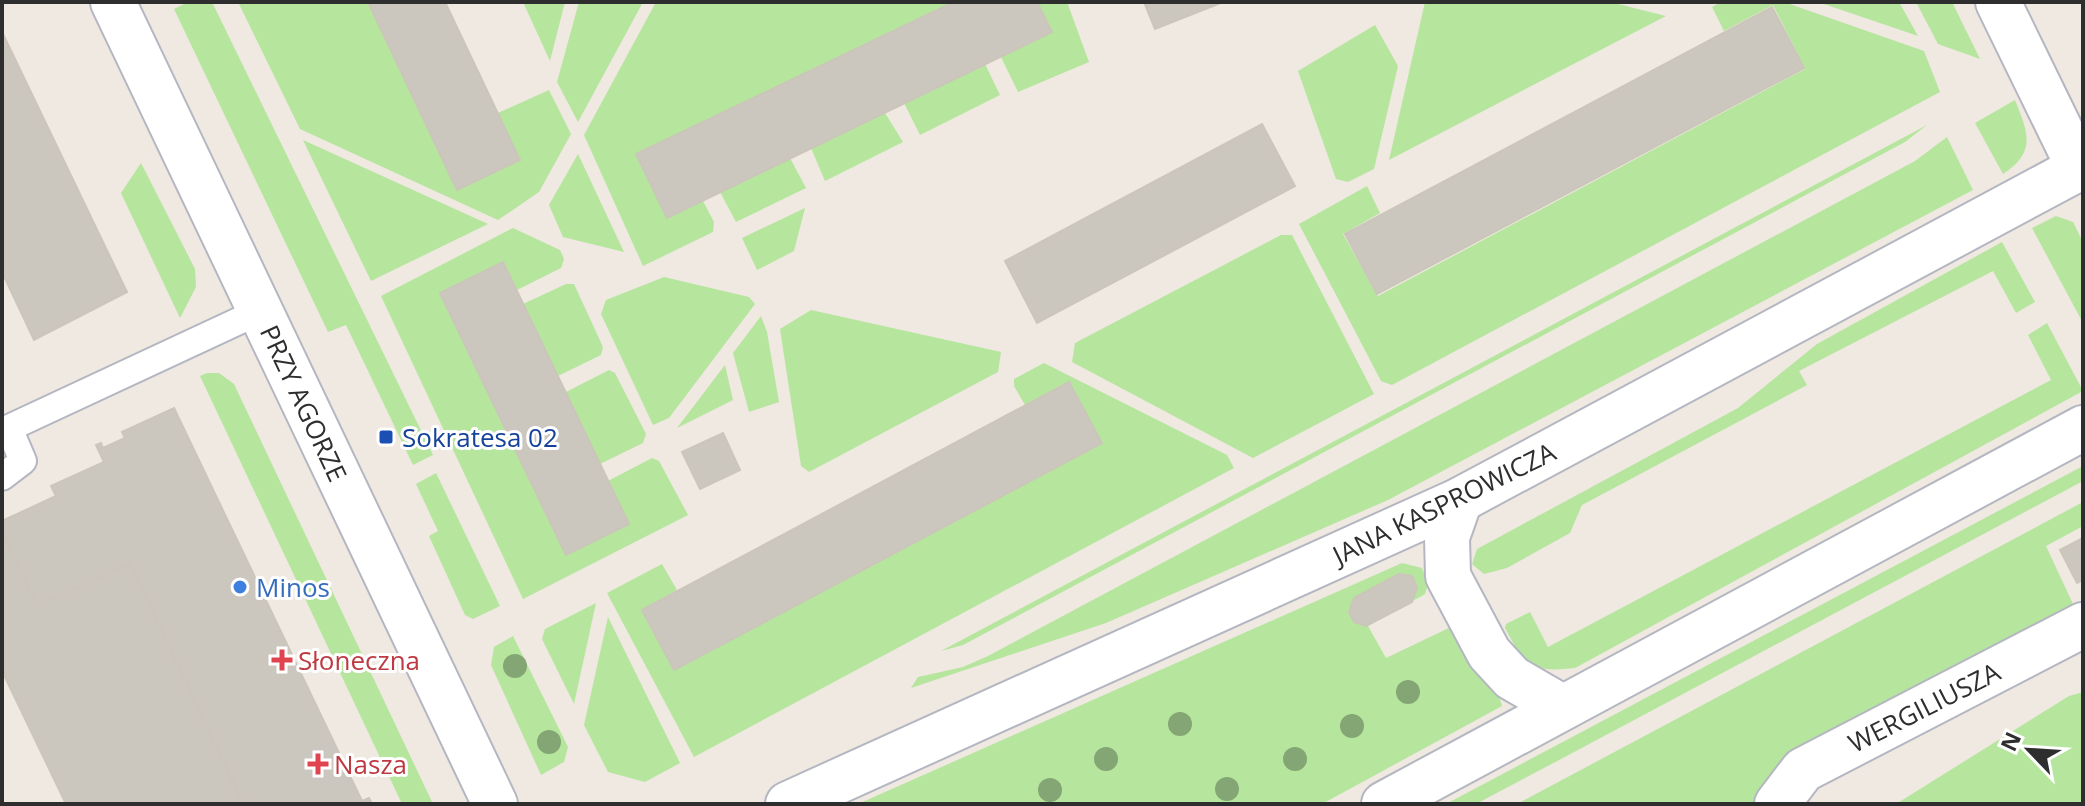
<svg xmlns="http://www.w3.org/2000/svg" width="2085" height="806" viewBox="0 0 2085 806" font-family="'Open Sans',sans-serif">
<style>
.green{fill:#b6e59e}
.building{fill:#cbc7bf;stroke:#cbc5ba;stroke-width:2}
.lines{fill:none;stroke-linecap:round;stroke-linejoin:round}
.lane-casing{stroke:#b4b7c1;stroke-width:30}
.street-casing{stroke:#b4b7c1;stroke-width:48}
.secondary-casing{stroke:#b4b7c1;stroke-width:48}
.lane{stroke:#fff;stroke-width:26}
.street{stroke:#fff;stroke-width:44}
.secondary{stroke:#fff;stroke-width:44}
.tree{fill:#84a574}
.transit-dot{fill:#1a4fb4;stroke:#fff;stroke-width:3}
.shop-dot{fill:#3f7fe0;stroke:#fff;stroke-width:3}
.health-dot{fill:#e0444e;stroke:#fff;stroke-width:3}
.labels{text-anchor:middle;dominant-baseline:central;stroke-width:6;stroke-linejoin:round;paint-order:stroke}
.street-label{font-size:26px;fill:#2e2e2e;stroke:#fff}
.transit-label{font-size:26px;fill:#164399;stroke:#fff;text-anchor:start}
.shop-label{font-size:26px;fill:#366cbe;stroke:#fff;text-anchor:start}
.health-label{font-size:26px;fill:#be3a42;stroke:#fff;text-anchor:start}
</style>
<rect width="100%" height="100%" fill="#efe9e1"/>
<!-- green -->
<g class="green">
<polygon points="188,2 212,2 433,455 413,465 346,325 328,332 174,9"/>
<polygon points="238,2 368,2 457,189 520,160 498,113 549,90 571,134 539,192 498,220 300,129"/>
<polygon points="523,2 565,2 550,61"/>
<polygon points="579,2 643,2 578,122 557,82"/>
<polygon points="656,2 954,2 636,154 667,217 703,201 714,222 713,232 643,266 584,135"/>
<polygon points="1037,2 1067,2 1089,62 1018,92 1001,57 1052,32"/>
<polygon points="1425,2 1610,2 1666,16 1389,160"/>
<polygon points="1721,2 1784,2 1924,51 1940,92 1392,385 1381,381 1299,224 1367,186 1380,213 1343,234 1378,296 1805,69 1773,5 1724,31 1712,7"/>
<polygon points="1818,2 1899,2 1918,36"/>
<polygon points="1916,2 1952,2 1980,59 1938,44"/>
<polygon points="1375,25 1398,66 1374,169 1348,182 1336,179 1298,71"/>
<polygon points="985,64 1000,95 920,135 904,103"/>
<path d="M2015 100C2028 133 2037 151 2003 174L1975 123Z"/>
<polygon points="885,113 903,142 825,181 811,148"/>
<polygon points="1927,125 1905,142 963,645 941,651"/>
<polygon points="1947,137 1973,190 1388,500 1106,623 911,688 918,677 963,667 988,656 1915,161"/>
<polygon points="303,140 488,224 371,281"/>
<polygon points="578,154 624,252 563,237 549,205"/>
<polygon points="790,158 806,188 736,222 720,192"/>
<polygon points="141,163 195,269 196,287 180,318 121,193"/>
<polygon points="805,208 794,251 757,270 742,238"/>
<polygon points="2056,216 2073,222 2083,242 2083,323 2032,228"/>
<polygon points="513,228 560,250 564,259 561,268 517,290 503,262 441,293 566,554 629,524 608,481 652,458 659,461 688,515 523,599 381,296"/>
<polygon points="1281,235 1292,235 1374,394 1253,458 1072,362 1075,343"/>
<polygon points="2002,242 2035,302 2016,313 1993,271 1799,371 1807,385 1582,505 1570,533 1507,568 1484,574 1472,564 1477,549 1738,408 1817,344"/>
<polygon points="664,277 749,297 755,304 669,418 653,425 601,314 606,300"/>
<polygon points="566,284 574,284 603,347 601,355 558,376 523,304"/>
<polygon points="811,310 1001,352 998,372 809,472 801,466 780,329"/>
<polygon points="761,316 767,332 779,402 749,412 733,353"/>
<path d="M2047 323 2083 391 1575 668C1531 673 1525 666 1505 628L1506 624 1530 612 1548 647 2051 380 2028 335Z"/>
<polygon points="1044,363 1227,455 1234,468 694,757 607,593 662,564 677,590 642,610 1101,443 1069,382 1025,405 1014,386 1014,379"/>
<polygon points="725,365 733,400 677,428"/>
<polygon points="609,370 615,373 646,434 643,443 600,464 566,392"/>
<polygon points="207,373 219,373 234,384 433,804 402,804 200,376"/>
<polygon points="2083,466 2083,481 1561,759 1476,804 1446,804"/>
<polygon points="436,473 500,606 473,619 465,615 429,536 438,531 416,484"/>
<polygon points="2083,502 2083,526 2046,546 2073,604 1785,757 1756,804 1517,804"/>
<polygon points="1402,563 1422,568 1428,584 1425,594 1368,626 1386,658 1453,626 1483,681 1500,699 1502,706 1322,804 858,804"/>
<polygon points="596,603 574,704 542,639 545,629"/>
<polygon points="608,617 680,763 645,782 608,772 584,725"/>
<polygon points="513,636 568,747 564,762 541,775 491,665 494,647"/>
<polygon points="2083,692 2083,804 1896,804 2069,696"/>
</g>
<!-- building -->
<g class="building">
<polygon points="368,2 445,2 520,160 457,190"/>
<polygon points="954,2 1037,2 1052,32 667,218 636,154"/>
<polygon points="1144,2 1223,2 1155,29"/>
<polygon points="1772,7 1804,68 1377,294 1345,234"/>
<polygon points="2,32 127,292 34,340 2,272"/>
<polygon points="1262,124 1295,186 1037,323 1005,261"/>
<polygon points="503,262 629,524 566,555 440,293"/>
<polygon points="1069,382 1102,443 674,670 642,610"/>
<polygon points="174,408 362,801 369,798 372,804 243,804 130,563 37,606 2,532 2,521 56,496 51,486 104,462 96,445 101,443 103,448 125,438 122,432"/>
<polygon points="723,433 740,470 700,489 682,452"/>
<polygon points="2,532 37,606 130,563 243,804 66,804 2,671"/>
<polygon points="2083,538 2083,580 2077,583 2060,550"/>
<polygon points="1399,574 1412,576 1417,587 1412,602 1366,626 1354,622 1349,612 1354,598"/>
</g>
<g class="lines">
<defs>
<polyline id="lane" points="2,477 23,461 9,428 260,311"/>
<g id="street">
<polyline points="1998,2 2079,168"/>
<polyline points="1777,804 1803,770 2083,625"/>
</g>
<g id="secondary">
<polyline points="113,2 495,804"/>
<polyline points="1460,500 1447,537 1448,576 1489,653 1512,678 1562,707"/>
<polyline points="788,804 1460,500 2083,166"/>
<polyline points="1384,804 2083,428"/>
</g>
</defs>
<!-- lane casing -->
<use href="#lane" class="lane-casing"/>
<!-- street casing -->
<use href="#street" class="street-casing"/>
<!-- secondary casing -->
<use href="#secondary" class="secondary-casing"/>
<!-- lane -->
<use href="#lane" class="lane"/>
<!-- street -->
<use href="#street" class="street"/>
<!-- secondary -->
<use href="#secondary" class="secondary"/>
</g>
<!-- trees -->
<g class="tree">
<circle cx="515" cy="666" r="12"/>
<circle cx="1408" cy="692" r="12"/>
<circle cx="1180" cy="724" r="12"/>
<circle cx="1352" cy="726" r="12"/>
<circle cx="549" cy="742" r="12"/>
<circle cx="1106" cy="759" r="12"/>
<circle cx="1295" cy="759" r="12"/>
<circle cx="1227" cy="789" r="12"/>
<circle cx="1050" cy="790" r="12"/>
</g>
<!-- markers -->
<rect class="transit-dot" x="378" y="429" width="16" height="16" rx="4"/>
<circle class="shop-dot" cx="240" cy="587" r="8"/>
<g class="health-dot">
<path d="M278 648h8v8h8v8h-8v8h-8v-8h-8v-8h8z"/>
<path d="M314 752h8v8h8v8h-8v8h-8v-8h-8v-8h8z"/>
</g>
<g class="labels">
<!-- street labels -->
<g class="street-label">
<text transform="translate(304 403) rotate(65)">PRZY AGORZE</text>
<text transform="translate(1444 503) rotate(-26)">JANA KASPROWICZA</text>
<text transform="translate(1924 707) rotate(-27)">WERGILIUSZA</text>
</g>
<!-- transit labels -->
<g class="transit-label">
<text x="402" y="437">Sokratesa 02</text>
</g>
<!-- shop labels -->
<g class="shop-label">
<text x="256" y="587">Minos</text>
</g>
<!-- health labels -->
<g class="health-label">
<text x="298" y="660">Słoneczna</text>
<text x="334" y="764">Nasza</text>
</g>
</g>
<!-- border -->
<rect width="2085" height="806" fill="none" stroke="#2e2e2e" stroke-width="8"/>
<!-- north arrow -->
<g transform="translate(2029 750) rotate(295)" stroke="#ffffff" stroke-width="6" paint-order="stroke">
<path d="M0-6L14 30L0 20L-14 30Z" fill="#2e2e2e"/>
<text y="-12" font-size="22" font-weight="bold" text-anchor="middle" fill="#2e2e2e">N</text>
</g>
</svg>
